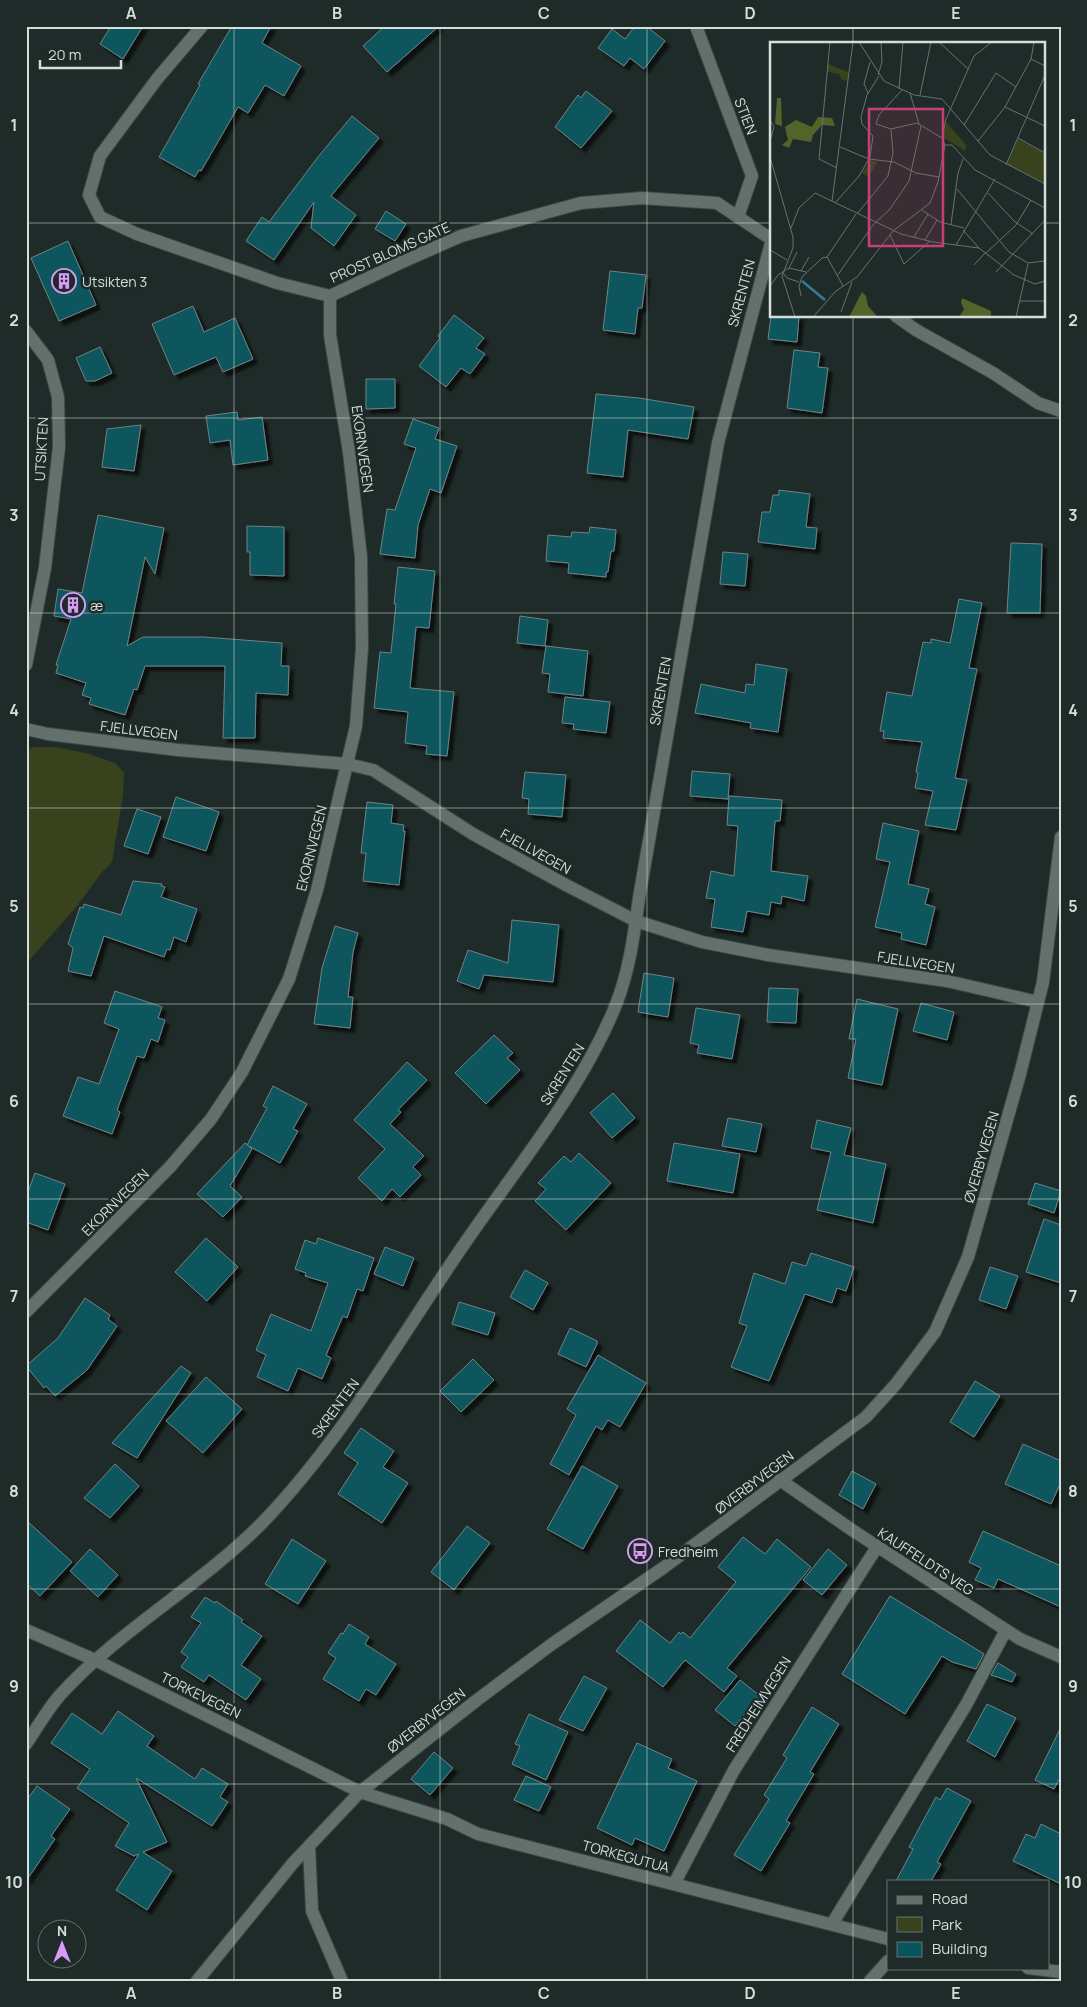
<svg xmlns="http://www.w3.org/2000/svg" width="1087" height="2007" viewBox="0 0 1087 2007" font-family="Manrope,sans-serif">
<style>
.green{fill:#38431e}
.building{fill:#07565d;stroke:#738284;filter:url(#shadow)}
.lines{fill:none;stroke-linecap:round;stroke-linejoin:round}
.street-casing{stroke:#3e4946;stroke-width:14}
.secondary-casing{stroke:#3e4946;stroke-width:14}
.street{stroke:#63716d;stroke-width:12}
.secondary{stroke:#63716d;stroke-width:12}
.grid{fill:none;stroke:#d6dedc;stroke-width:1;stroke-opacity:0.55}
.labels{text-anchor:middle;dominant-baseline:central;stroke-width:5;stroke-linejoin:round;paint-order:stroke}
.street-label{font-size:14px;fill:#d6dedc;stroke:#1f2b28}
.poi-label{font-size:14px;fill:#d6dedc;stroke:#1f2b28;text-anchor:start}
.inset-river{fill:none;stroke:#367b9b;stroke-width:2.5}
.inset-road{fill:none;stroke:#687370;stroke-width:1}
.view{fill:#c64075;fill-opacity:0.15;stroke:#c64075;stroke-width:2.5}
.inset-edge{fill:none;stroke:#d6dedc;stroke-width:2.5}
.neatline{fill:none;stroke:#d6dedc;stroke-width:2}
.grid-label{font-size:16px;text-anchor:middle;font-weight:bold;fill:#d6dedc}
</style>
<defs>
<filter id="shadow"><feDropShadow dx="4.5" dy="4.5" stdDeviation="1" flood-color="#0009"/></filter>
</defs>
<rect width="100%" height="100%" fill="#1f2b28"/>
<!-- green -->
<polygon class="green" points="33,747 56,747 89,754 115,763 124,773 123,795 112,862 102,872 77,906 26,964 26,751"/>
<!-- building -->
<g class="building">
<polygon points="111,26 143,26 123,59 100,44"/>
<polygon points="232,26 271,26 262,43 301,66 284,96 265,85 248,113 238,107 201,171 199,170 195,177 159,157 200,85 198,84"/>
<polygon points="385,26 439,26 387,72 363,46"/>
<polygon points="635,26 646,26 665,41 644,69 630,58 624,66 598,48 612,29 625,39"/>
<polygon points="586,91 612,111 581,148 555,127 578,95 581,98"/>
<polygon points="352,116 379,138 331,196 356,215 334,246 311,228 314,202 274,260 246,241 262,217 269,222 318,157"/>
<polygon points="386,211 406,224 395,241 375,229"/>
<polygon points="68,241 96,305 59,321 31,258"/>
<polygon points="610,271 646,275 642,308 638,308 635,334 603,330"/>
<polygon points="193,306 204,332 235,318 253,359 223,372 216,357 174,375 152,324"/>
<polygon points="454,315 484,338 476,348 485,354 470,374 461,368 446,387 419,366 440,338 438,336"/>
<polygon points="771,316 799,316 797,342 768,339"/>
<polygon points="100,347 112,373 95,381 86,381 76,358"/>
<polygon points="794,350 820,353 818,367 828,368 822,413 787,408"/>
<polygon points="366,379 395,379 395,408 366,409"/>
<polygon points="596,394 639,398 694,407 688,439 628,430 623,477 587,473"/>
<polygon points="237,412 238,420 262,417 268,460 233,465 230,440 210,443 206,416"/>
<polygon points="413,419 439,428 435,439 457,446 441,493 430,489 418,525 415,558 380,554 387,509 395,510 416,448 404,444"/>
<polygon points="141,425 134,471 102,467 107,429"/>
<polygon points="779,490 810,494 806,527 817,528 815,549 758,542 762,512 770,512 773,495 779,495"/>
<polygon points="98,515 164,528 155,574 145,557 127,646 143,637 204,637 282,643 281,666 289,666 288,695 256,693 255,738 223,738 225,666 145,666 137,690 134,689 125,715 89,704 91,698 82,695 86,683 56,673 58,665 56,665 71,619 54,616 58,589 82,593"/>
<polygon points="247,526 284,527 284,576 250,575 250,552 247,552"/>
<polygon points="590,527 616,530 614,551 611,551 608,572 606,572 606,577 568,573 569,563 546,561 548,535 571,537 572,532 589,533"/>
<polygon points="1011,543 1042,544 1040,613 1007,613"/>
<polygon points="723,552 748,554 745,586 720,584"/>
<polygon points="398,567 435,571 429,628 416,627 410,688 454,692 447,756 426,754 427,746 405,743 408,712 374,708 380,652 391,653 396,604 394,604"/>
<polygon points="959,599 982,603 969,668 977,669 955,778 967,780 956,830 925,825 933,791 915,788 918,773 916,772 922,742 883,738 884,731 880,731 887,692 912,696 923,642 931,643 931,639 950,643"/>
<polygon points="520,616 548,620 545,646 517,643"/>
<polygon points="546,646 588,651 583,696 548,692 550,674 542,673"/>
<polygon points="756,664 787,669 778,732 750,728 751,723 695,713 701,684 745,693 746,684 754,685"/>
<polygon points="565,697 610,702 606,733 573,729 574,724 562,723"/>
<polygon points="692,771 730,774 728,799 690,796"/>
<polygon points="525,772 566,775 562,817 528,814 529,799 522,798"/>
<polygon points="729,796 782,800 780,821 775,821 771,871 808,876 804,901 782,896 781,904 771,902 769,915 747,911 743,932 711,927 715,899 706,898 711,871 734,876 738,826 727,825"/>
<polygon points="176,797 219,812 206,851 163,837"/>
<polygon points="367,802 393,805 391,823 404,825 403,831 405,831 399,885 363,881 366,853 361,853"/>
<polygon points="137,809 161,817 148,854 124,846"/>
<polygon points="883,823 919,831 908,884 929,889 925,904 935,907 926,945 901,939 902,933 875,927 890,862 876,859"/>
<polygon points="133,881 162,884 161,886 165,887 161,897 197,909 186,942 174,937 170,950 167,949 164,957 104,936 91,976 68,971 73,948 68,944 80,907 83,908 84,904 121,915"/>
<polygon points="512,920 559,925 553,982 484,975 479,989 457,981 468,950 508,963"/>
<polygon points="335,926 358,933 353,952 348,997 353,997 350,1028 314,1024 322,968"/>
<polygon points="644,973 674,978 668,1017 638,1012"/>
<polygon points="769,988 798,989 796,1023 767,1022"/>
<polygon points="115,991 162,1007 158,1018 165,1020 158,1042 151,1039 144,1058 137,1056 117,1110 120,1112 112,1134 63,1116 78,1077 99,1084 119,1029 104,1023"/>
<polygon points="857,999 898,1009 882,1085 848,1078 856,1039 849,1039"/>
<polygon points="921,1003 954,1012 947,1040 913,1031"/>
<polygon points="696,1008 740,1015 732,1059 697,1053 699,1045 690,1043"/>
<polygon points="494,1035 513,1053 507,1058 520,1070 486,1104 455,1073"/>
<polygon points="407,1062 427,1080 398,1110 401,1112 390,1124 424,1156 413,1167 421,1175 400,1197 392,1189 382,1201 358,1178 385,1149 354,1120"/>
<polygon points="273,1086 307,1104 293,1129 298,1131 280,1163 247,1145 267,1108 263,1106"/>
<polygon points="613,1093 635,1118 612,1138 590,1113"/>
<polygon points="728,1118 762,1124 756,1152 722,1146"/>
<polygon points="817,1120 851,1128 844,1155 886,1164 873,1223 817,1210 831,1152 811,1148"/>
<polygon points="245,1143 252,1149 230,1186 242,1197 223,1217 197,1194"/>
<polygon points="674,1143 740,1154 733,1193 667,1181"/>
<polygon points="579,1153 611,1183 566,1230 535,1201 546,1189 538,1183 564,1156 571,1162"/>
<polygon points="35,1173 65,1184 48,1230 26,1222 26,1197"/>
<polygon points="1035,1183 1061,1191 1054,1213 1028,1204"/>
<polygon points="1044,1219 1061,1225 1061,1283 1026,1272"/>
<polygon points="206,1238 238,1267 207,1301 175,1272"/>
<polygon points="318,1238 374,1258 363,1291 357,1289 347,1318 343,1316 326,1355 331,1358 322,1379 298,1368 288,1391 257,1377 266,1355 256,1350 271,1314 311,1331 328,1283 305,1276 306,1273 295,1269 305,1240 316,1244"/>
<polygon points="385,1247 414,1258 403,1286 374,1274"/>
<polygon points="811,1253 854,1267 846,1291 837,1288 832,1303 805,1294 769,1381 731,1367 747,1326 739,1323 754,1273 785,1284 792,1262 806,1266"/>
<polygon points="990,1267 1018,1276 1006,1309 979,1300"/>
<polygon points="525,1270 548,1283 533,1310 510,1297"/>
<polygon points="85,1298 110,1315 108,1319 117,1326 87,1370 55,1396 46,1386 44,1388 26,1366 58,1338"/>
<polygon points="459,1302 495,1313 488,1335 452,1324"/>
<polygon points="570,1328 597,1341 597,1344 586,1367 558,1354"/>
<polygon points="598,1355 646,1383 620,1427 608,1420 602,1430 596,1426 569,1475 550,1464 576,1415 567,1409"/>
<polygon points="473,1359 494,1380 461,1412 440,1391"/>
<polygon points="181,1366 191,1373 137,1458 112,1443"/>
<polygon points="206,1377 242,1409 203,1453 166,1421"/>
<polygon points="975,1381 1000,1396 974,1437 950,1422"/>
<polygon points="361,1428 394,1451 383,1467 408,1483 382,1523 338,1494 358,1463 344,1453"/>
<polygon points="1023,1444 1061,1461 1061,1482 1051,1504 1005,1484"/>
<polygon points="115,1464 139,1486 110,1518 84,1498"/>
<polygon points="582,1466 618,1486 583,1549 547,1529"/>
<polygon points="852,1471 876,1484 863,1509 839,1495"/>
<polygon points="26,1520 72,1562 40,1596 26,1583"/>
<polygon points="467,1526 490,1543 454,1590 431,1572"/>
<polygon points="983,1531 1061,1566 1061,1607 998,1579 994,1588 975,1580 981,1568 969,1562"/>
<polygon points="743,1537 765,1554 777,1539 811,1567 727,1668 737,1676 724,1692 685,1660 663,1687 616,1651 640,1620 670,1643 679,1632 681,1634 683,1632 690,1638 736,1582 718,1567"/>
<polygon points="292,1539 326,1561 298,1604 265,1584"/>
<polygon points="90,1549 118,1575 98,1597 70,1571"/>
<polygon points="828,1549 847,1565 822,1595 803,1580"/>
<polygon points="890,1596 984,1654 976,1669 952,1662 942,1656 905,1714 842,1674"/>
<polygon points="205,1597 215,1603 216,1601 243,1620 241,1622 262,1636 241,1665 261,1679 246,1700 209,1675 204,1682 181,1667 188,1657 181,1652 201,1623 191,1617"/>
<polygon points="349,1624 369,1637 365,1644 396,1664 376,1695 366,1689 359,1701 323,1679 336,1658 328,1653 341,1633 343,1634"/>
<polygon points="998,1663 1016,1674 1012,1682 991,1675"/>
<polygon points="584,1676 607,1688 583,1731 559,1720"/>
<polygon points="740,1680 760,1696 735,1726 715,1710"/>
<polygon points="987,1704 1016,1718 995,1757 967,1741"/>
<polygon points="812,1707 839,1724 810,1772 814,1774 786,1821 790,1823 761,1871 734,1855 769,1799 764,1795 787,1758 783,1755"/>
<polygon points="118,1711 154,1736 147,1746 195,1779 202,1768 228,1784 220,1797 228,1802 212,1826 136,1778 167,1842 143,1852 172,1871 147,1910 116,1890 139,1854 134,1856 115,1846 129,1823 77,1788 90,1769 51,1743 72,1713 102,1734"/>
<polygon points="529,1714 568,1732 546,1780 512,1764 520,1746 515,1744"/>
<polygon points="1061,1727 1061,1776 1054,1789 1035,1780"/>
<polygon points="637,1743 672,1759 668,1768 697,1781 664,1851 635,1838 632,1845 597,1828"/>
<polygon points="434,1752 453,1768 430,1795 411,1779"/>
<polygon points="526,1776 551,1787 539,1811 514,1800"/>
<polygon points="37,1786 70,1809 51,1836 55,1839 26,1881 26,1801"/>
<polygon points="947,1788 971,1801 937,1862 941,1864 931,1881 896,1881 913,1849 909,1847 936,1797 940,1800"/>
<polygon points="1041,1824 1061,1834 1061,1884 1013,1861 1026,1834 1035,1838"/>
</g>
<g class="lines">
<defs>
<g id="street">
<polyline points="202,26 157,79 100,156 89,195 100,217 137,234 277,283 330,296 402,262 461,236 581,203 642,198 717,203 771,239"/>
<polyline points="696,26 752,176 738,217"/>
<polyline points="896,316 916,330 993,373 1038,403 1061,411"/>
<polyline points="26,331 48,360 58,397 59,447 45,568 26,665"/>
<polyline points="26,729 48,734 178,750 347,764 373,770 473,834 566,885 636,921 702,942 768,955 947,981 1038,1002"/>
<polyline points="26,1312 170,1167 211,1119 242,1072 289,979 317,890 356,726 362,648 361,557 349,452 330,335 330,296"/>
<polyline points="780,1480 852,1530 1006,1630 1020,1639 1061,1657"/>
<polyline points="26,1630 95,1660 360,1792 447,1819 478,1834 888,1939"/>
<path d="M26 1744C37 1728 47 1710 60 1695 120 1629 200 1586 263 1522 338 1444 394 1348 454 1259 508 1178 578 1097 615 1007 629 973 634 935 639 898L718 443 771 243"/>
<polyline points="309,1846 312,1911 342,1981"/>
<polyline points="674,1884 734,1770 877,1547"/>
<polyline points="832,1924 966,1705 1006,1630"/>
<polyline points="1028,1968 1061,1972"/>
<polyline points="870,1981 888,1961"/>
</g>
<polyline id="secondary" points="197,1981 293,1863 360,1792 477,1700 552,1644 663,1568 866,1417 896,1384 935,1332 968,1257 1020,1074 1043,982 1061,837"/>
</defs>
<!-- street casing -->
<use href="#street" class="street-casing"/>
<!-- secondary casing -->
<use href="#secondary" class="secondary-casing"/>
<!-- street -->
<use href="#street" class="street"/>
<!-- secondary -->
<use href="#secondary" class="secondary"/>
</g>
<!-- grid -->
<path class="grid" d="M234 26V1981M440 26V1981M647 26V1981M853 26V44M26 223H771M1043 223H1061M853 316V1981M26 418H1061M26 613H1061M26 808H1061M26 1004H1061M26 1199H1061M26 1394H1061M26 1589H1061M26 1784H1061"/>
<!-- icons -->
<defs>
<symbol id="building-ring" viewBox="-11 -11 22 22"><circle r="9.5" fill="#1f2b28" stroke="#d79bf8" stroke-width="1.5"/><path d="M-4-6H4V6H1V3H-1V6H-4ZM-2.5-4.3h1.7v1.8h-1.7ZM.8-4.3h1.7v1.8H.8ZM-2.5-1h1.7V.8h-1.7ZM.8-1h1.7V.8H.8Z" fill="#d79bf8"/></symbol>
<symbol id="bus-ring" viewBox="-11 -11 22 22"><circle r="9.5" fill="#1f2b28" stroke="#d79bf8" stroke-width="1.5"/><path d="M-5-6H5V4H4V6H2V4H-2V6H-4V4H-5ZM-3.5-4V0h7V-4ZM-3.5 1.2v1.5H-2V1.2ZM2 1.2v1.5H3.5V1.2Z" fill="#d79bf8"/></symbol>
</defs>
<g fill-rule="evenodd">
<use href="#building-ring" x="50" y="267" width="28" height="28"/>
<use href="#building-ring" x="59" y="591" width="28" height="28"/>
<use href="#bus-ring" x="626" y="1537" width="28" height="28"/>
</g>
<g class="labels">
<!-- street labels -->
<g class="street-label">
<text transform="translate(746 116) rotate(69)">STIEN</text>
<text transform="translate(390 252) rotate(-24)">PROST BLOMS GATE</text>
<text transform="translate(741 293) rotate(-75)">SKRENTEN</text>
<text transform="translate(41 449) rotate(-87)">UTSIKTEN</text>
<text transform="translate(363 449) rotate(82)">EKORNVEGEN</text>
<text transform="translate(660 691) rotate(-80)">SKRENTEN</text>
<text transform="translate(139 730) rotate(7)">FJELLVEGEN</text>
<text transform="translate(311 848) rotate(-76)">EKORNVEGEN</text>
<text transform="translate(536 851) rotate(29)">FJELLVEGEN</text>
<text transform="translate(916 962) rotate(9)">FJELLVEGEN</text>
<text transform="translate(562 1074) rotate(-58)">SKRENTEN</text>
<text transform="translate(981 1157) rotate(-74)">ØVERBYVEGEN</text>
<text transform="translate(115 1202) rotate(-45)">EKORNVEGEN</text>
<text transform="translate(335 1408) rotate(-54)">SKRENTEN</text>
<text transform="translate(754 1482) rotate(-37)">ØVERBYVEGEN</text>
<text transform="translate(926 1561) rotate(33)">KAUFFELDTS VEG</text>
<text transform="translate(201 1695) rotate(26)">TORKEVEGEN</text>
<text transform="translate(758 1704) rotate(-58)">FREDHEIMVEGEN</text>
<text transform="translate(426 1720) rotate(-38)">ØVERBYVEGEN</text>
<text transform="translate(626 1856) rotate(15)">TORKEGUTUA</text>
</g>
<!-- poi labels -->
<g class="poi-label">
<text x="82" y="281">Utsikten 3</text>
<text x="90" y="605">æ</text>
<text x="658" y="1551">Fredheim</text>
</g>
</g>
<!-- overview -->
<g transform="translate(770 42)">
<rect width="275" height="275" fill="#1f2b28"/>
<path d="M58 22 78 30V39L71 37 69 32 58 30ZM176 80 196 103 195 109 173 95ZM248 97 275 111V141L237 123ZM101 118 107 120 99 135 92 131Z" fill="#38431e"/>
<path d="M7 56H11L12 84 5 82ZM48 75 62 76 65 84 52 83 43 93 41 100 23 97 19 106 12 103 18 98 15 85 26 78 42 85ZM92 250 96 254 98 264 108 275H79ZM192 256 221 269V275H189L194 267 191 261Z" fill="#53642a"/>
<path class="inset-river" d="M32 239 55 258"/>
<path class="inset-road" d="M60 0 49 117 67 126M89 0 114 39 144 53 172 57 220 113 275 142M169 0 198 27M261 17 275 24M108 33 112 20 111 0M129 47 133 0M132 48 109 73 106 82 121 87 147 81 172 96 175 103M98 51 94 42 100 20M140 51 149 82M150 53 161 0M235 65 275 84M0 78 4 85 0 99M194 83 226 31 246 45M172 96 176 77 204 14 222 0M248 96 275 111M208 99 235 65 261 17 264 0M70 105 99 117 124 120 146 131 169 135M0 115 23 195V206L12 234 25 275M236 123 275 33M187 147 239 210 258 221 275 219M218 151 244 179 263 192M62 159 83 0M65 161 89 134 100 115 103 94 92 82 91 75 97 53 109 34M152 168 170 180 194 186M87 172 118 134 123 111 121 87M181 182 188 131 193 117M21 186 29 166 45 151 131 192 163 200 209 206 244 233 265 242 275 239M193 188 209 206M120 193 134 222 160 199M144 195 158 172M155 198 167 178M186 203 225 137M0 208 17 218M216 211 246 183 261 158M57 215 86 172M57 215 73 244M204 223 215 211M19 226 36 230M31 229 39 215M226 230 275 178M13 231 17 236 29 240M67 234 103 183 120 167 139 139 151 84M0 244 8 233 19 226 27 210M31 254 29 244 32 235 52 216 57 215M250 259H275M71 270 82 240M43 275 66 249 87 235 123 189 160 161 168 140 175 103H182L205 128 275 166M246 275 258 222"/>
<path class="view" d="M99 67H173V204H99Z"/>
<rect width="275" height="275" class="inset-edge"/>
</g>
<!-- border -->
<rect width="1087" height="2007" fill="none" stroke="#1f2b28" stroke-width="55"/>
<!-- legend -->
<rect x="887" y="1880" width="162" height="90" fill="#1f2b28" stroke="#687370"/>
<rect x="897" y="1896" width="25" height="8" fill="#63716d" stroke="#687370"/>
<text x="932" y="1904" font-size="15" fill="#d6dedc">Road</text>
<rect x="897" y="1917" width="25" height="15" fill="#38431e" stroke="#687370"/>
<text x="932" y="1930" font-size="15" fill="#d6dedc">Park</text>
<rect x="897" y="1942" width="25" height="15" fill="#07565d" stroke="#687370"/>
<text x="932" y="1954" font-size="15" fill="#d6dedc">Building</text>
<!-- north arrow -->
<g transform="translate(62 1944)"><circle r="24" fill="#1f2b28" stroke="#687370"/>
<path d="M0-4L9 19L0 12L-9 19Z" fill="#d79bf8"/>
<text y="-8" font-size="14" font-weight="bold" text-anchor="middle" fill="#d6dedc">N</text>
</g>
<!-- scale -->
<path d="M40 60v8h81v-8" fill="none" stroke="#d6dedc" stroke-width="2.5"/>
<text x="48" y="60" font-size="15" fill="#d6dedc" stroke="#1f2b28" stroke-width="4" paint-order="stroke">20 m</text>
<rect x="28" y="28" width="1032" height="1952" class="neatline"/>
<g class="grid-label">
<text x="131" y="19">A</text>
<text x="337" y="19">B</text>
<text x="544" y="19">C</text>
<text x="750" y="19">D</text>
<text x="956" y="19">E</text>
<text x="14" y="131">1</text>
<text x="1073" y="131">1</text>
<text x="14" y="326">2</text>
<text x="1073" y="326">2</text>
<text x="14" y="521">3</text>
<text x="1073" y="521">3</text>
<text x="14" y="716">4</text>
<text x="1073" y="716">4</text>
<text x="14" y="912">5</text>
<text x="1073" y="912">5</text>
<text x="14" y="1107">6</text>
<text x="1073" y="1107">6</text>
<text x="14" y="1302">7</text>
<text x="1073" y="1302">7</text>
<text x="14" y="1497">8</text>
<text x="1073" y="1497">8</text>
<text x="14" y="1692">9</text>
<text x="1073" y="1692">9</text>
<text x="14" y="1888">10</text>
<text x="1073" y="1888">10</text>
<text x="131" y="1999">A</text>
<text x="337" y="1999">B</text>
<text x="544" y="1999">C</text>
<text x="750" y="1999">D</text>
<text x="956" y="1999">E</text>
</g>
</svg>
